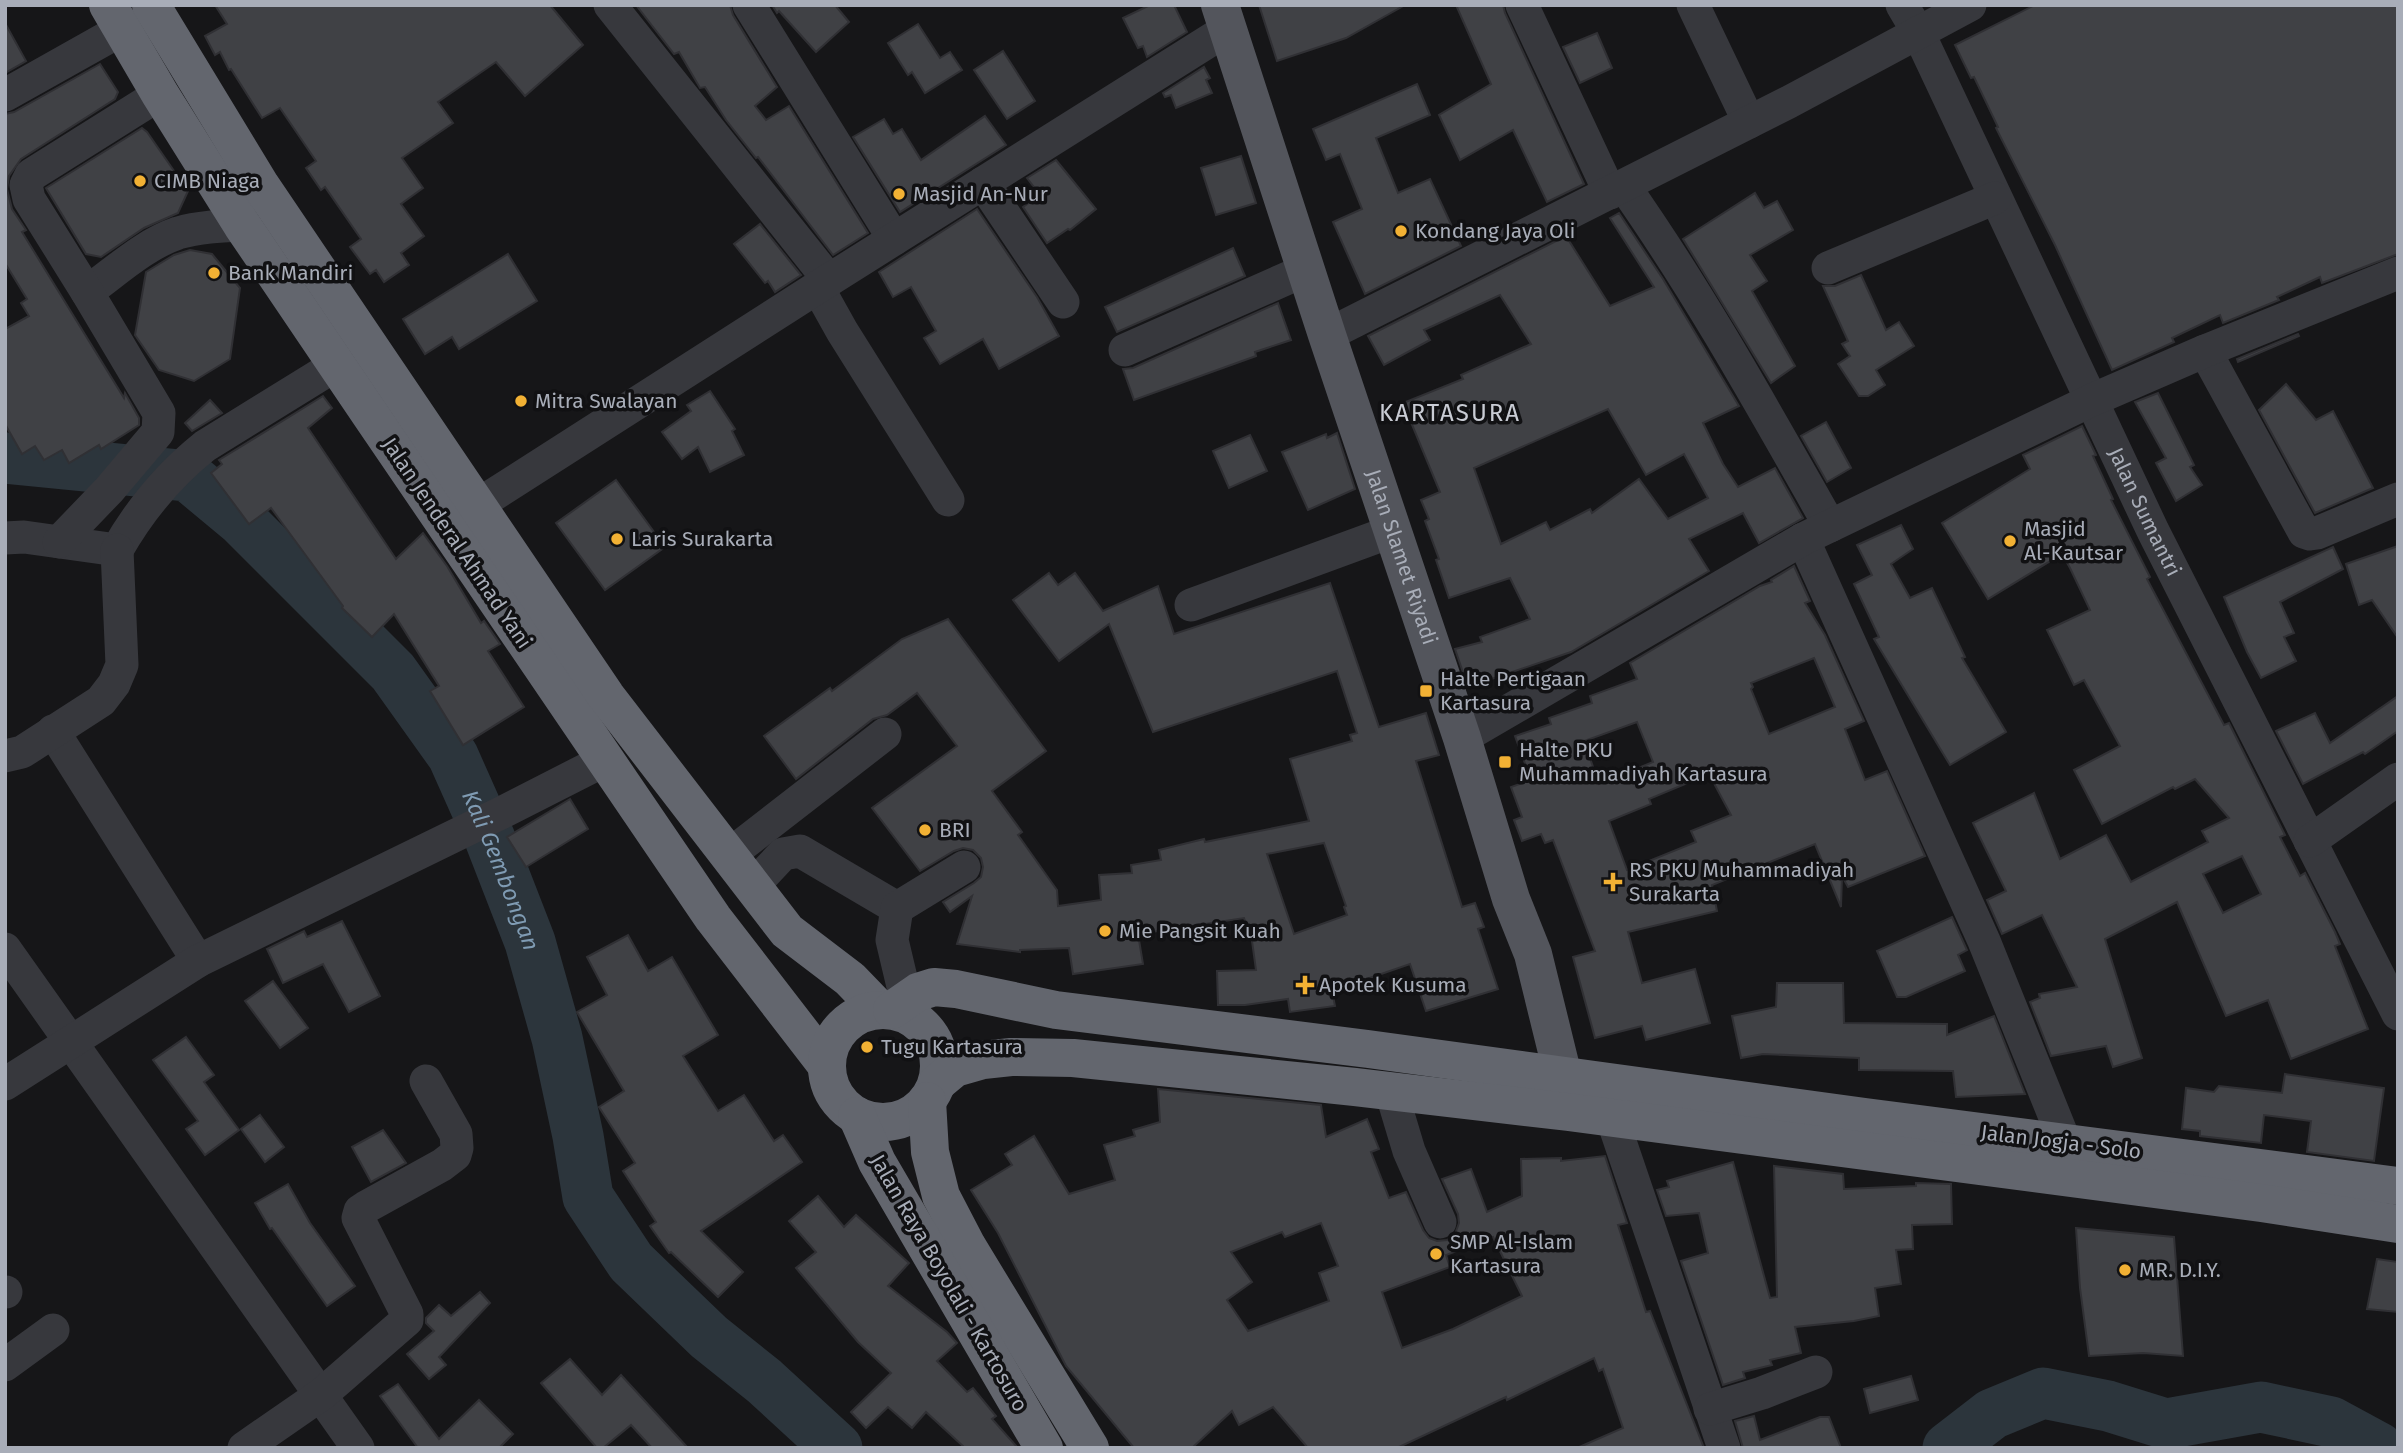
<svg xmlns="http://www.w3.org/2000/svg" width="2403" height="1453" viewBox="0 0 2403 1453" font-family="'Fira Sans',sans-serif">
<style>
.lines{fill:none;stroke-linecap:round;stroke-linejoin:round}
.river{stroke:#2c353c;stroke-width:51}
.building{fill:#404145;stroke:#303034;stroke-width:2;fill-rule:evenodd}
.minor{stroke:#37383d;stroke-width:33}
.major{stroke:#53555c;stroke-width:38}
.highway{stroke:#63666e;stroke-width:38}
.poi-dot{fill:#f2b134;stroke:#111113;stroke-width:2.5}
.labels{text-anchor:middle;dominant-baseline:central;stroke-width:7;stroke-linejoin:round;paint-order:stroke}
.poi-label{font-size:21px;fill:#a8adb8;stroke:#111113;text-anchor:start}
.street-label{font-size:21px;fill:#a8adb8;stroke:#111113}
.water-label{font-size:23px;font-style:italic;fill:#7f9bb3;stroke:#111113}
.quarter-label{font-size:24px;letter-spacing:2px;fill:#c9ccd4;stroke:#111113}
</style>
<rect width="100%" height="100%" fill="#161618"/>
<g class="lines">
<!-- river -->
<g class="river">
<path id="s1" d="M5 458 188 476 242 521 393 672 453 756 490 839 530 942 557 1038 578 1136 588 1197 631 1262 709 1337 764 1381 837 1448"/>
<polyline points="1948,1448 1992,1414 2043,1393 2108,1406 2166,1424 2261,1407 2331,1422 2379,1448"/>
</g>
</g>
<!-- building -->
<g class="building">
<polygon points="215,5 550,5 583,45 525,96 496,62 438,102 453,123 402,158 423,188 401,204 424,236 401,253 409,265 384,282 376,270 370,274 350,247 361,239 325,187 321,190 306,168 316,161 280,108 262,118 231,69 229,70 220,52 215,55 205,36 227,24"/>
<polygon points="636,5 730,5 733,15 777,87 755,106 766,120 789,106 868,233 833,255 758,157 756,158 726,120 705,87 700,88 679,52 674,54"/>
<polygon points="772,5 835,5 849,22 816,52 779,11 777,13"/>
<polygon points="1150,5 1174,5 1187,32 1147,57 1143,46 1138,48 1123,18"/>
<polygon points="1259,5 1405,5 1346,38 1277,61"/>
<polygon points="1456,5 1503,5 1505,13 1584,184 1547,202 1513,130 1460,160 1439,115 1491,84"/>
<polygon points="2035,5 2398,5 2398,254 2322,283 2320,277 2277,297 2279,300 2223,323 2220,315 2172,338 2174,342 2112,370 2055,245 1996,128 1998,127 1974,77 1971,78 1955,45"/>
<polygon points="5,23 26,61 5,73"/>
<polygon points="918,24 940,58 950,52 962,70 925,93 912,72 908,75 888,43"/>
<polygon points="1597,33 1612,68 1580,83 1563,47"/>
<polygon points="1003,51 1035,101 1007,119 974,70"/>
<polygon points="100,64 118,92 115,99 21,159 9,176 7,189 12,209 26,230 22,232 124,398 125,393 139,418 139,425 101,449 99,445 69,463 62,450 44,460 35,446 22,454 5,424 5,329 29,316 21,303 27,299 5,263 5,114 14,112"/>
<polygon points="1204,67 1210,78 1206,80 1212,93 1176,108 1171,95 1165,97 1163,93"/>
<polygon points="1417,84 1430,115 1376,138 1398,193 1430,179 1461,246 1365,294 1333,222 1362,209 1340,154 1326,160 1313,129"/>
<polygon points="985,116 1006,145 900,212 853,137 884,119 893,134 902,129 921,160"/>
<polygon points="142,128 147,132 188,191 178,213 144,228 101,257 86,254 46,188"/>
<polygon points="1241,156 1256,203 1216,215 1201,168"/>
<polygon points="1056,160 1096,209 1070,230 1068,229 1047,243 1023,207 1040,195 1027,178"/>
<polygon points="1755,193 1764,208 1777,201 1793,230 1750,255 1767,281 1752,291 1795,366 1771,383 1683,239"/>
<polygon points="977,209 1037,297 1059,336 999,369 983,339 940,364 924,338 936,331 911,287 893,297 879,272"/>
<path d="M1619 213 1663 279 1739 406 1703 423 1723 464 1738 487 1775 468 1803 518 1759 543 1743 513 1689 539 1709 571 1571 652 1468 687 1455 649 1482 642 1480 637 1530 619 1510 578 1449 598 1436 560 1439 559 1425 521 1429 519 1421 500 1440 492 1403 403 1463 379 1461 375 1531 344 1500 295 1424 330 1430 340 1384 365 1368 336 1566 236 1610 306 1654 287 1610 218ZM1608 409 1646 475 1684 454 1708 498 1668 519 1639 479 1592 513 1590 509 1550 530 1546 522 1501 544 1474 468Z"/>
<polygon points="760,224 801,275 775,292 768,281 765,283 734,244"/>
<polygon points="1233,248 1245,276 1117,332 1105,307"/>
<polygon points="190,250 212,254 240,288 230,359 194,381 159,370 135,335 146,272 174,255"/>
<polygon points="508,254 537,301 459,349 452,337 425,354 403,319"/>
<polygon points="1861,275 1886,330 1899,322 1914,346 1876,370 1885,385 1868,396 1859,396 1838,364 1850,356 1842,344 1848,341 1823,286 1835,286"/>
<polygon points="1278,303 1291,340 1255,352 1256,356 1134,400 1123,369 1133,368"/>
<polygon points="2298,334 2299,336 2238,362 2237,359"/>
<polygon points="2286,384 2316,420 2333,411 2373,488 2315,513 2259,410"/>
<polygon points="710,391 735,429 732,431 744,455 710,472 698,447 682,459 662,432 691,411 687,405"/>
<polygon points="2158,393 2194,465 2190,467 2202,485 2176,501 2156,463 2166,458 2135,402"/>
<polygon points="323,396 332,408 308,428 396,559 423,533 447,566 481,623 484,621 500,644 488,651 524,707 463,745 430,691 439,686 394,614 372,637 342,608 343,606 271,508 249,524 211,473 222,464 219,460"/>
<polygon points="210,400 222,413 192,431 185,423"/>
<polygon points="1826,422 1851,468 1827,482 1801,436"/>
<path d="M2082 426 2096 455 2093 456 2113 499 2111 500 2150 577 2147 579 2224 725 2229 723 2285 835 2280 837 2300 876 2305 873 2335 932 2340 944 2335 946 2368 1029 2291 1059 2268 1000 2226 1016 2177 902 2105 939 2142 1058 2113 1067 2106 1046 2051 1056 2030 1002 2040 998 2039 994 2077 987 2042 915 2002 934 1987 900 2006 891 1973 823 2034 793 2060 859 2106 835 2131 882 2208 842 2202 831 2229 818 2195 779 2175 789 2173 787 2102 824 2074 770 2120 746 2084 680 2074 685 2047 630 2090 610 2070 568 2062 554 1988 599 1942 523 2030 469 2023 455ZM2242 856 2261 894 2223 913 2203 874Z"/>
<polygon points="1337,433 1355,489 1308,510 1282,452 1326,434 1327,438"/>
<polygon points="1250,435 1267,471 1229,488 1213,451"/>
<polygon points="616,480 665,547 605,590 556,523"/>
<polygon points="1901,525 1913,549 1891,564 1910,598 1932,588 1965,657 1962,658 2006,732 1950,765 1874,639 1879,637 1854,584 1872,575 1857,545"/>
<polygon points="2398,546 2398,638 2372,600 2359,605 2346,564"/>
<polygon points="2333,547 2343,569 2280,602 2294,633 2284,637 2296,661 2261,678 2247,652 2224,597"/>
<path d="M1794 566 1810 601 1805 603 1825 635 1864 721 1845 729 1865 780 1887 771 1925 856 1848 887 1842 876 1841 907 1815 844 1712 885 1717 911 1628 932 1642 983 1695 969 1710 1023 1646 1040 1642 1026 1595 1038 1573 957 1595 951 1553 840 1545 843 1541 834 1522 841 1514 820 1522 817 1511 787 1531 780 1515 736 1551 724 1549 718 1592 703 1590 696 1637 679 1630 663 1760 586 1772 582 1771 580ZM1814 658 1835 707 1769 734 1751 689 1753 687 1751 683ZM1637 722 1653 762 1599 784 1584 741ZM1709 774 1731 815 1691 831 1696 842 1627 870 1609 821 1651 804 1649 799Z"/>
<path d="M1049 573 1058 585 1075 573 1103 611 1158 586 1174 634 1330 583 1379 727 1426 713 1439 755 1416 761 1462 907 1475 903 1484 927 1478 929 1498 989 1426 1011 1410 964 1332 991 1335 1006 1290 1012 1288 999 1245 1005H1218L1217 971 1256 970 1252 941 1244 918 1138 934 1143 964 1073 974 1069 948 1020 950V952L957 944 972 896 950 912 943 902 974 883 981 877 983 867 981 858 973 850 963 848 954 851 920 871 872 808 957 746 917 693 887 715 873 719 796 779 764 736 830 688 832 691 902 639 948 619 1046 751 992 791 1022 832 1018 835 1057 890 1058 906 1101 900 1099 875 1132 873 1131 865 1161 860 1159 850 1204 839 1205 842 1309 821 1290 759 1352 741 1350 735 1357 733 1337 671 1153 732 1109 624 1059 661 1013 600ZM1324 843 1346 906 1344 907 1347 915 1294 934 1267 854Z"/>
<polygon points="2398,696 2398,731 2365,754 2363,752 2303,784 2276,731 2315,713 2330,743"/>
<polygon points="570,799 588,829 526,867 507,837"/>
<polygon points="1952,917 1967,950 1958,955 1965,971 1906,997 1897,997 1877,951"/>
<polygon points="342,921 380,996 349,1012 323,964 283,983 267,949 304,931 307,937"/>
<polygon points="628,935 648,971 672,957 718,1035 683,1056 718,1111 744,1095 774,1141 783,1135 802,1162 701,1231 743,1272 718,1297 671,1252 669,1253 650,1226 656,1222 623,1171 635,1163 599,1107 624,1091 577,1012 607,995 587,957"/>
<polygon points="273,981 308,1028 280,1048 245,1001"/>
<polygon points="1777,983 1843,983 1844,1023 1947,1024 1947,1035 1994,1016 2025,1094 1956,1097 1953,1071 1859,1070 1859,1058 1763,1054 1741,1058 1732,1016 1776,1007"/>
<polygon points="186,1037 214,1075 204,1082 239,1130 205,1155 186,1129 198,1121 153,1060"/>
<polygon points="2285,1074 2384,1088 2374,1161 2307,1152 2311,1121 2264,1115 2261,1143 2200,1136 2200,1131 2182,1129 2186,1088 2214,1092 2219,1086 2282,1093"/>
<path d="M1158 1089 1321 1105 1326 1137 1367 1119 1379 1149 1371 1152 1389 1198 1406 1192 1423 1230 1429 1238 1437 1241 1447 1240 1455 1234 1459 1223 1458 1214 1442 1179 1471 1169 1487 1212 1522 1196 1521 1159 1561 1158V1161L1605 1156 1627 1223 1618 1225 1646 1312 1650 1311 1704 1448H1577L1623 1428 1603 1369 1599 1371 1594 1358 1507 1400 1506 1397 1397 1448H1308L1273 1407 1239 1425 1232 1411 1192 1448H1134L1066 1366 998 1233 971 1190 1012 1165 1005 1154 1034 1136 1069 1194 1115 1180 1104 1145 1135 1136 1133 1130 1160 1122ZM1321 1223 1338 1266 1319 1273 1329 1301 1248 1331 1227 1300 1252 1282 1231 1252 1282 1232 1285 1237ZM1493 1237 1522 1296 1453 1329 1402 1348 1382 1292 1450 1267 1446 1255Z"/>
<polygon points="260,1115 284,1147 265,1162 241,1129"/>
<polygon points="383,1130 406,1163 371,1182 352,1147"/>
<polygon points="1733,1162 1770,1298 1777,1297 1774,1166 1843,1174 1844,1189 1916,1186 1916,1183 1951,1184 1952,1224 1912,1225 1913,1249 1896,1250 1901,1284 1875,1288 1879,1316 1854,1321 1795,1327 1801,1353 1770,1360 1772,1365 1743,1372 1745,1378 1723,1385 1681,1261 1708,1253 1699,1213 1666,1216 1657,1190 1669,1187 1667,1181"/>
<polygon points="288,1184 310,1223 355,1286 327,1306 272,1228 270,1229 255,1203"/>
<polygon points="818,1196 844,1227 856,1215 909,1263 888,1286 947,1332 957,1343 937,1361 967,1392 973,1388 996,1416 992,1419 1018,1448 965,1448 926,1412 912,1428 888,1407 866,1428 851,1412 891,1373 858,1342 796,1268 816,1252 789,1221"/>
<polygon points="2076,1228 2174,1237 2183,1356 2143,1353 2089,1356 2080,1288"/>
<polygon points="2377,1259 2398,1262 2398,1312 2367,1309"/>
<polygon points="480,1292 490,1303 439,1357 446,1365 429,1379 407,1354 434,1331 426,1323 426,1318 439,1305 451,1316"/>
<polygon points="570,1359 602,1395 621,1375 688,1448 652,1448 631,1425 603,1448 597,1448 541,1383"/>
<polygon points="1911,1376 1918,1400 1870,1413 1864,1389"/>
<polygon points="398,1384 439,1439 479,1400 513,1434 499,1448 418,1448 380,1396"/>
<polygon points="1754,1416 1760,1440 1820,1417 1829,1417 1841,1448 1743,1448 1735,1421"/>
</g>
<g class="lines">
<!-- minor -->
<g class="minor">
<polyline points="610,5 829,280"/>
<polyline points="749,5 894,239"/>
<polyline points="1522,5 1610,193"/>
<polyline points="1693,5 1749,122"/>
<path id="s2" d="M1902 5 1919 34 2153 531 2398 1014"/>
<polyline points="5,95 121,30"/>
<polyline points="983,183 1063,302"/>
<path d="M1624 186C1700 294 1764 410 1830 526"/>
<polyline points="1828,268 1995,198"/>
<polyline points="818,288 842,331 948,500"/>
<path d="M87 292C115 272 145 244 178 233 199 227 221 226 242 225"/>
<polyline points="1327,335 1789,102 1970,5"/>
<polyline points="1125,350 1306,270"/>
<polyline points="2205,351 2304,532 2310,534 2317,533 2398,499"/>
<polyline points="476,506 829,280 1228,29"/>
<path d="M5 538 24 537 117 550C139 511 169 475 205 446L336 365"/>
<polyline points="1803,539 1984,941 2065,1142"/>
<polyline points="59,542 109,490 158,432 159,413 87,292 29,199 26,185 31,175 160,94"/>
<polyline points="1191,605 1393,531"/>
<polyline points="53,731 198,961"/>
<polyline points="1462,738 1803,539 2092,400 2205,351 2398,273"/>
<polyline points="5,756 22,752 101,701 114,684 122,665 117,550"/>
<polyline points="2310,841 2398,779"/>
<polyline points="729,855 885,734"/>
<polyline points="752,887 783,854 800,851 897,908"/>
<polyline points="5,949 358,1448"/>
<polyline points="906,999 892,940 897,908 964,867"/>
<polyline points="5,1084 198,961 501,813 605,760"/>
<polyline points="1391,1091 1409,1151 1440,1222"/>
<polyline points="1608,1094 1612,1118 1724,1448"/>
<polyline points="5,1292 6,1292"/>
<polyline points="5,1365 53,1330"/>
<polyline points="1710,1409 1762,1393 1816,1372"/>
<polyline points="244,1448 322,1394 407,1320 407,1314 358,1218 360,1211 366,1207 442,1165 455,1155 457,1148 456,1134 426,1081"/>
</g>
<!-- major -->
<path class="major" id="s3" d="M1220 5 1327 335 1462 738 1511 899 1533 954 1563 1076 1567 1106"/>
<!-- highway -->
<g class="highway">
<polyline points="108,5 160,94 242,225 370,414 713,918 827,1066"/>
<polyline points="151,5 261,186 606,696 787,931 850,979 880,1010"/>
<circle cx="883" cy="1066" r="56"/>
<polyline points="892,1010 918,992 934,987 956,989 1056,1010 1368,1049 1865,1117 2398,1186"/>
<polyline points="937,1083 955,1068 983,1060 1011,1057 1073,1058 1355,1087 1568,1112 2261,1203 2398,1224"/>
<polyline points="927,1101 930,1152 941,1196 967,1246 1090,1448"/>
<polyline points="857,1116 877,1162 1044,1448"/>
</g>
</g>
<!-- markers -->
<g class="poi-dot">
<circle cx="140" cy="181" r="7"/>
<circle cx="899" cy="194" r="7"/>
<circle cx="1401" cy="231" r="7"/>
<circle cx="214" cy="273" r="7"/>
<circle cx="521" cy="401" r="7"/>
<circle cx="617" cy="539" r="7"/>
<circle cx="2010" cy="541" r="7"/>
<rect x="1419" y="684" width="14" height="14" rx="3.5"/>
<rect x="1498" y="755" width="14" height="14" rx="3.5"/>
<circle cx="925" cy="830" r="7"/>
<path d="M1609.5 871.5h7v7h7v7h-7v7h-7v-7h-7v-7h7z"/>
<circle cx="1105" cy="931" r="7"/>
<path d="M1301.5 974.5h7v7h7v7h-7v7h-7v-7h-7v-7h7z"/>
<circle cx="867" cy="1047" r="7"/>
<circle cx="1436" cy="1254" r="7"/>
<circle cx="2125" cy="1270" r="7"/>
</g>
<g class="labels">
<!-- poi labels -->
<g class="poi-label">
<text x="154" y="181">CIMB Niaga</text>
<text x="913" y="194">Masjid An-Nur</text>
<text x="1415" y="231">Kondang Jaya Oli</text>
<text x="228" y="273">Bank Mandiri</text>
<text x="535" y="401">Mitra Swalayan</text>
<text x="2024" y="529">Masjid<tspan x="2024" dy="24">Al-Kautsar</tspan></text>
<text x="631" y="539">Laris Surakarta</text>
<text x="1440" y="679">Halte Pertigaan<tspan x="1440" dy="24">Kartasura</tspan></text>
<text x="1519" y="750">Halte PKU<tspan x="1519" dy="24">Muhammadiyah Kartasura</tspan></text>
<text x="939" y="830">BRI</text>
<text x="1629" y="870">RS PKU Muhammadiyah<tspan x="1629" dy="24">Surakarta</tspan></text>
<text x="1119" y="931">Mie Pangsit Kuah</text>
<text x="1319" y="985">Apotek Kusuma</text>
<text x="881" y="1047">Tugu Kartasura</text>
<text x="1450" y="1242">SMP Al-Islam<tspan x="1450" dy="24">Kartasura</tspan></text>
<text x="2139" y="1270">MR. D.I.Y.</text>
</g>
<!-- street labels -->
<g class="street-label">
<text stroke="none"><textPath href="#s2" startOffset="562">Jalan Sumantri</textPath></text>
<text transform="translate(457 543) rotate(56)">Jalan Jenderal Ahmad Yani</text>
<text stroke="none"><textPath href="#s3" startOffset="581">Jalan Slamet Riyadi</textPath></text>
<text transform="translate(2061 1142) rotate(7)">Jalan Jogja - Solo</text>
<text transform="translate(949 1283) rotate(60)">Jalan Raya Boyolali - Kartosuro</text>
</g>
<!-- water labels -->
<g class="water-label">
<text stroke="none"><textPath href="#s1" startOffset="695">Kali Gembongan</textPath></text>
</g>
<!-- quarter labels -->
<g class="quarter-label">
<text x="1450" y="413">KARTASURA</text>
</g>
</g>
<!-- border -->
<rect width="2403" height="1453" fill="none" stroke="#a8adb8" stroke-width="14"/>
</svg>
